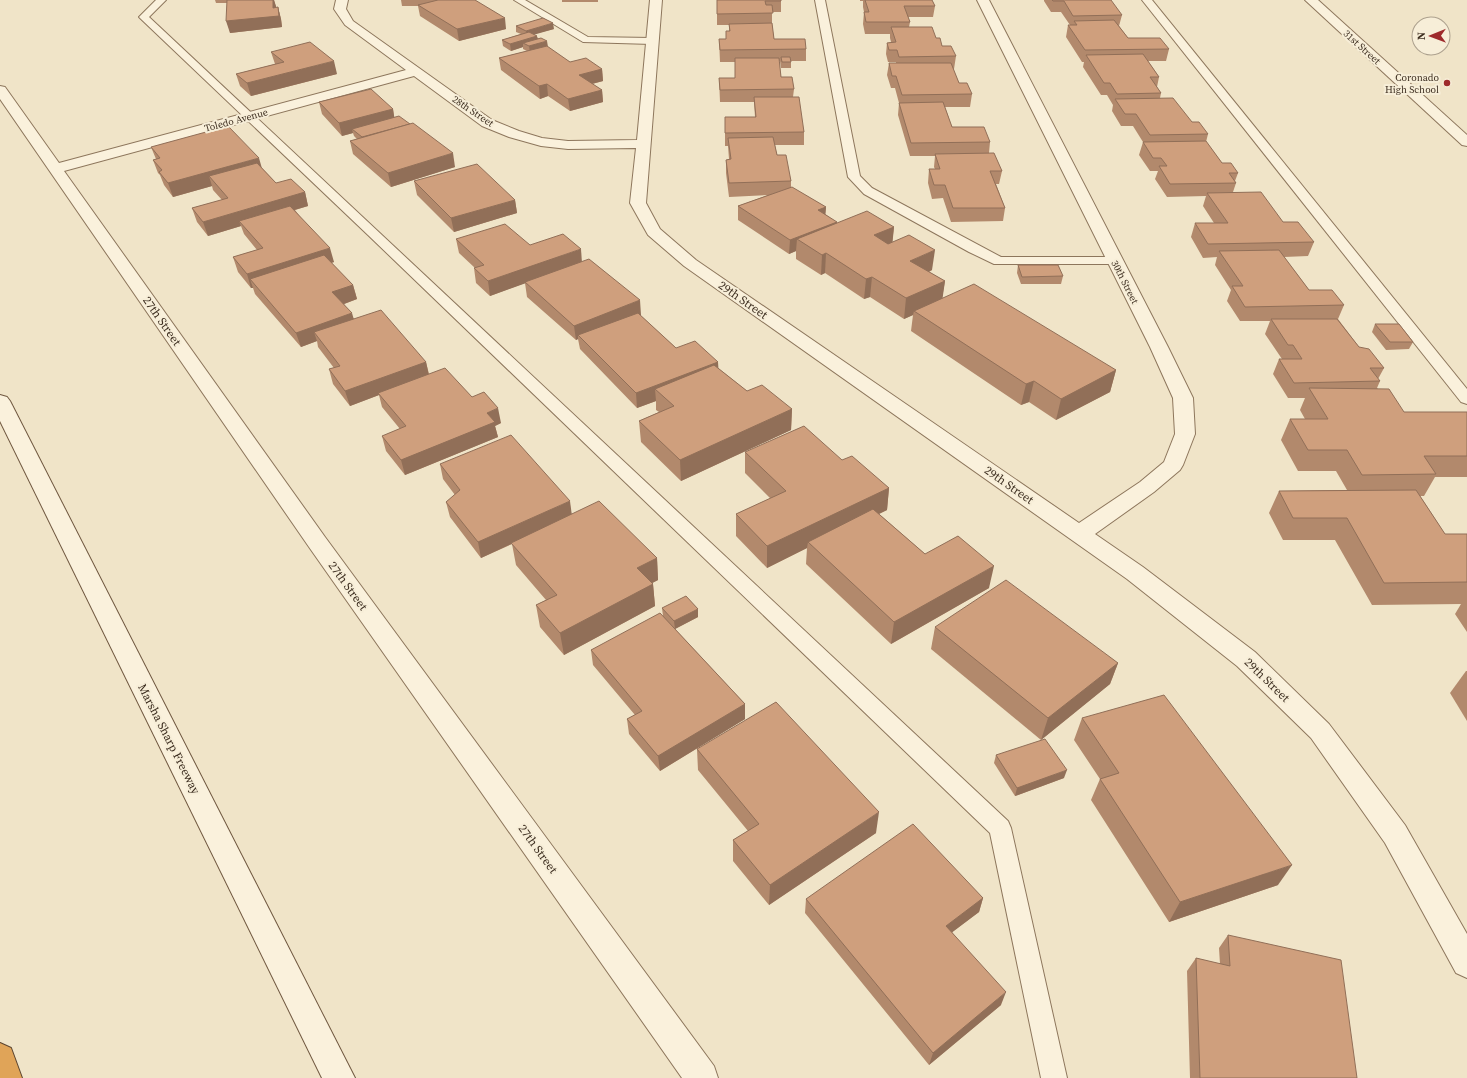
<svg xmlns="http://www.w3.org/2000/svg" width="1467" height="1078" viewBox="0 0 1467 1078" font-family="'Source Serif 4',serif">
<style>
.lines{fill:none;stroke-linecap:round;stroke-linejoin:round}
.service-casing{stroke:#8d765c;stroke-width:2}
.minor-casing{stroke:#8d765c;stroke-width:2}
.secondary-casing{stroke:#6f573f;stroke-width:2}
.motorway-casing{stroke:#5b4430;stroke-width:2}
.service{fill:#faf1dc;fill-rule:evenodd}
.minor{fill:#faf1dc;fill-rule:evenodd}
.secondary{fill:#faf1dc;fill-rule:evenodd}
.motorway{fill:#e0a458;fill-rule:evenodd}
.wall{fill:#b2896c}
.shaded-wall{fill:#916f58}
.building{fill:#cf9f7d;stroke:#916f58}
.poi-dot{fill:#9e2a2b;stroke:#f7eed8;stroke-width:1.5}
.labels{text-anchor:middle;dominant-baseline:central;stroke-width:4;stroke-linejoin:round;paint-order:stroke}
.far-street-label{font-size:10px;fill:#3d2e20;stroke:#f7eed8}
.far-poi-label{font-size:10px;fill:#3d2e20;stroke:#f7eed8;text-anchor:end}
.street-label{font-size:12px;fill:#3d2e20;stroke:#f7eed8}
</style>
<rect width="100%" height="100%" fill="#f0e4c8"/>
<g class="lines">
<defs>
<g id="service">
<polygon points="156,0 166,0 149,17 1008,821 1011,828 1067,1078 1041,1078 990,833 368,235 141,19 139,17"/>
<polygon points="514,0 525,0 588,37 652,38 657,41 652,44 583,42"/>
<polygon points="815,0 825,0 860,176 872,188 1001,257 1115,257 1120,258 1122,261 1120,264 994,264 969,252 864,194 848,177"/>
<polygon points="1142,0 1152,0 1467,389 1467,404 1461,402"/>
</g>
<g id="minor">
<polygon points="336,0 348,0 346,9 353,21 492,120 519,131 542,138 568,141 637,140 650,0 662,0 646,203 660,229 696,260 1079,523 1140,482 1164,462 1175,434 1173,398 1150,347 977,0 989,0 1168,347 1193,398 1195,434 1183,465 1180,470 1154,492 1095,534 1143,567 1255,652 1329,724 1405,825 1467,934 1467,978 1456,973 1385,843 1311,738 1237,666 1127,579 684,266 648,235 630,203 636,148 568,149 541,146 509,137 482,126 414,76 64,171 325,537 714,1066 718,1078 682,1078 309,547 0,99 0,86 5,87 59,163 406,70 345,25 334,9"/>
<polygon points="1305,0 1318,0 1467,135 1467,146 1462,145"/>
</g>
<polygon id="secondary" points="0,395 7,397 10,401 355,1078 322,1078 0,421"/>
<polygon id="motorway" points="0,1043 11,1048 22,1078 0,1078"/>
</defs>
<!-- service casing -->
<use href="#service" class="service-casing"/>
<!-- minor casing -->
<use href="#minor" class="minor-casing"/>
<!-- secondary casing -->
<use href="#secondary" class="secondary-casing"/>
<!-- motorway casing -->
<use href="#motorway" class="motorway-casing"/>
<!-- service -->
<use href="#service" class="service"/>
<!-- minor -->
<use href="#minor" class="minor"/>
<!-- secondary -->
<use href="#secondary" class="secondary"/>
<!-- motorway -->
<use href="#motorway" class="motorway"/>
</g>
<!-- wall -->
<g class="wall">
<polygon points="215,0 274,0 276,8 278,7 281,19 282,27 230,33 227,3 216,3"/>
<polygon points="401,0 475,0 506,29 459,41 420,16 418,6 402,6"/>
<rect x="562" y="0" width="36" height="2"/>
<polygon points="717,0 781,0 781,12 772,12 772,24 774,39 806,49 806,61 791,61 791,68 781,68 780,61 779,61 781,77 794,89 793,97 804,132 804,145 775,145 777,155 791,181 791,187 826,207 825,214 837,223 894,227 892,243 932,270 929,272 945,281 942,298 1116,370 1110,392 1056,420 1029,402 1021,405 911,331 913,315 904,319 870,297 864,299 825,273 821,275 796,259 796,251 789,254 738,220 738,206 768,195 729,197 726,173 726,160 729,159 728,146 725,146 725,117 755,117 754,102 720,102 719,78 735,78 735,62 720,62 719,39 726,39 729,31 729,25 717,25"/>
<polygon points="860,0 932,0 935,6 933,17 908,17 910,22 909,27 936,38 942,46 956,56 954,69 953,69 959,83 972,94 970,107 945,107 952,127 990,142 989,153 1002,171 999,184 996,184 1005,208 1003,221 951,222 943,198 932,199 928,183 929,169 935,169 934,167 935,156 910,156 898,115 899,103 895,88 891,88 887,75 889,63 896,63 896,62 888,62 886,54 887,43 891,42 890,38 890,34 865,34 863,24 864,12 863,7 863,1 860,1"/>
<polygon points="1044,0 1102,0 1122,15 1119,26 1128,38 1169,49 1166,61 1148,61 1159,77 1157,87 1161,93 1160,98 1208,134 1206,142 1222,163 1238,173 1235,181 1236,183 1233,192 1283,222 1314,242 1308,256 1284,257 1309,290 1344,305 1338,319 1359,347 1384,368 1378,379 1380,381 1377,388 1404,412 1467,412 1467,477 1435,477 1424,496 1420,496 1445,534 1467,534 1467,632 1455,614 1461,604 1372,605 1335,540 1283,540 1269,513 1279,491 1347,490 1336,471 1298,471 1281,440 1290,419 1305,419 1300,410 1305,398 1288,398 1273,374 1279,359 1282,359 1265,334 1270,321 1240,321 1227,301 1231,290 1215,265 1217,257 1203,258 1191,237 1195,223 1214,223 1203,206 1206,196 1167,197 1155,179 1158,171 1150,171 1139,155 1143,142 1133,126 1121,126 1112,111 1113,105 1107,95 1101,95 1083,67 1084,62 1082,62 1066,37 1068,25 1070,25 1061,12 1051,12 1044,1"/>
<polygon points="516,26 554,29 534,34 547,47 570,62 602,69 603,81 592,84 602,90 603,102 570,111 548,96 540,99 501,70 499,58 527,51 523,49 523,47 511,51 503,46 502,40 521,34 516,32"/>
<polygon points="271,52 337,74 251,96 240,86 236,74 275,64"/>
<polygon points="319,102 393,109 394,117 455,167 391,187 353,154 350,141 357,139 354,136 353,133 342,136 322,114"/>
<polygon points="151,147 262,168 276,183 305,192 308,206 295,210 334,262 331,263 353,285 357,299 344,304 354,319 426,362 429,374 472,397 501,423 495,426 498,437 405,475 386,451 382,436 400,429 382,407 379,395 350,406 333,384 329,369 334,368 318,347 317,341 301,347 255,294 253,288 251,288 238,272 233,257 257,250 244,234 241,226 208,236 197,222 192,208 222,200 213,190 212,186 173,197 164,185 160,175 158,173 153,160 156,159"/>
<polygon points="414,181 515,200 517,213 454,232 417,195"/>
<polygon points="456,239 530,245 582,262 641,315 640,315 676,348 718,362 718,368 747,391 792,409 791,430 681,481 641,442 639,421 659,412 656,410 656,401 637,408 580,349 578,339 576,340 527,297 525,283 490,296 476,283 474,268 475,268 459,253"/>
<polygon points="1018,265 1063,276 1061,284 1021,284 1017,273"/>
<polygon points="1375,324 1413,342 1409,349 1386,350 1372,332"/>
<polygon points="745,452 842,460 889,488 887,510 879,514 925,554 989,588 891,644 806,564 807,548 767,568 736,536 736,514 771,499 745,473"/>
<polygon points="440,464 572,514 657,558 658,580 652,583 653,584 655,606 564,655 540,627 536,605 546,600 516,565 512,544 481,558 450,517 446,502 455,495 443,479"/>
<polygon points="662,608 698,609 698,617 675,629 745,704 745,719 660,771 629,734 627,719 635,715 593,665 591,650 663,616"/>
<polygon points="935,627 1118,663 1110,684 1041,740 931,649"/>
<polygon points="1466,671 1467,671 1467,721 1450,693"/>
<polygon points="1082,718 1278,885 1169,922 1091,800 1100,779 1074,740"/>
<polygon points="697,749 876,833 769,905 733,861 733,840 748,831 698,770"/>
<polygon points="996,755 1064,778 1015,796 994,763"/>
<polygon points="983,898 979,912 952,932 1001,1005 929,1065 805,913 806,899"/>
<polygon points="1228,935 1357,1078 1190,1078 1187,971 1196,958 1220,964 1219,948"/>
</g>
<!-- shaded-wall -->
<g class="shaded-wall">
<polygon points="273,0 274,0 276,6 276,16 278,7 281,19 282,27 230,33 226,21 273,8"/>
<polygon points="505,18 506,29 459,41 457,29"/>
<polygon points="553,23 554,29 526,37 526,31"/>
<polygon points="537,36 538,42 523,43 523,47 511,51 510,44"/>
<polygon points="547,41 548,47 530,52 529,46"/>
<polygon points="334,61 337,74 251,96 247,83"/>
<polygon points="602,69 603,81 580,87 579,75"/>
<polygon points="547,84 548,96 540,99 539,86"/>
<polygon points="602,90 603,102 570,111 568,99"/>
<polygon points="393,109 395,122 352,129 353,133 342,136 339,123"/>
<polygon points="453,153 455,167 391,187 388,173"/>
<polygon points="259,158 263,172 209,176 212,186 173,197 168,183"/>
<polygon points="305,192 308,206 243,225 239,221 241,226 208,236 203,222"/>
<polygon points="515,200 517,213 454,232 451,218"/>
<polygon points="826,207 825,220 818,210"/>
<polygon points="837,222 836,236 797,239 796,251 789,254 790,240"/>
<polygon points="894,227 892,247 874,235"/>
<polygon points="330,248 334,262 257,287 250,279 253,288 251,288 247,274"/>
<polygon points="581,249 582,263 490,296 488,281"/>
<polygon points="935,250 932,270 908,281 910,261"/>
<polygon points="826,253 825,273 821,275 822,255"/>
<polygon points="872,277 870,297 864,299 866,279"/>
<polygon points="945,281 942,302 914,311 913,315 904,319 906,298"/>
<polygon points="353,285 357,299 336,307 332,292"/>
<polygon points="640,300 641,315 581,338 578,335 578,339 576,340 574,326"/>
<polygon points="352,313 356,327 314,332 317,341 301,347 296,333"/>
<polygon points="426,362 429,376 378,393 379,395 350,406 345,391"/>
<polygon points="718,362 719,377 655,389 656,401 637,408 636,393"/>
<polygon points="1116,370 1110,392 1056,420 1061,399"/>
<polygon points="1034,381 1029,402 1021,405 1026,384"/>
<polygon points="498,408 501,423 495,426 498,437 405,475 401,460 487,413"/>
<polygon points="792,409 791,430 681,481 680,460"/>
<polygon points="889,488 887,510 812,546 808,542 807,548 767,568 767,546"/>
<polygon points="570,501 572,516 481,558 478,542"/>
<polygon points="657,558 658,580 639,590 637,568"/>
<polygon points="994,566 989,588 891,644 894,622"/>
<polygon points="653,584 655,606 564,655 560,633"/>
<polygon points="698,609 698,617 675,629 674,621"/>
<polygon points="1118,663 1110,684 1041,740 1048,718"/>
<polygon points="745,704 745,719 660,771 658,756"/>
<polygon points="1067,770 1064,778 1015,796 1017,788"/>
<polygon points="879,812 876,833 769,905 770,885"/>
<polygon points="1292,865 1278,885 1169,922 1180,902"/>
<polygon points="983,898 979,912 942,940 946,926"/>
<polygon points="1006,992 1001,1005 929,1065 933,1053"/>
</g>
<!-- building -->
<g class="building">
<polygon points="227,0 273,0 273,8 278,7 279,16 226,21"/>
<polygon points="438,0 475,0 505,18 457,29 418,5"/>
<polygon points="717,0 781,0 781,1 765,1 766,5 772,5 773,13 717,14"/>
<polygon points="865,0 932,0 935,6 904,6 910,22 866,22 864,12 869,12"/>
<polygon points="1052,0 1111,0 1122,15 1073,16 1064,1 1053,1"/>
<polygon points="543,18 553,23 526,31 516,26"/>
<polygon points="1114,20 1128,38 1160,38 1169,49 1085,50 1068,25 1077,25 1074,21"/>
<polygon points="772,23 774,39 805,39 806,49 720,50 719,39 726,39 726,31 730,31 729,24"/>
<polygon points="891,27 932,27 936,38 940,38 942,46 951,46 956,56 899,57 897,50 889,50 887,43 896,42"/>
<polygon points="529,32 537,36 510,44 502,40"/>
<polygon points="541,38 547,41 529,46 523,43"/>
<polygon points="310,42 334,61 247,83 236,74 284,62 271,52"/>
<polygon points="547,46 570,62 586,58 602,69 579,75 602,90 568,99 547,84 539,86 499,58"/>
<polygon points="1143,54 1159,77 1150,77 1161,93 1117,94 1110,83 1104,83 1086,55"/>
<polygon points="781,57 790,57 791,62 782,62"/>
<polygon points="735,58 779,58 781,77 792,77 794,89 720,90 719,78 735,78"/>
<polygon points="889,63 951,63 959,83 967,83 972,94 902,95 896,76 892,76"/>
<polygon points="371,89 393,109 339,123 319,102"/>
<polygon points="754,97 799,97 804,132 725,133 725,117 756,117"/>
<polygon points="1173,98 1192,122 1199,122 1208,134 1150,135 1136,114 1125,114 1115,99"/>
<polygon points="943,102 952,127 984,127 990,142 911,143 899,103"/>
<polygon points="399,116 410,124 362,137 352,129"/>
<polygon points="413,123 453,153 388,173 350,141"/>
<polygon points="228,126 259,158 168,183 159,172 162,170 153,160 160,158 151,147"/>
<polygon points="773,137 777,155 786,155 791,181 729,183 726,160 731,159 728,138"/>
<polygon points="1206,141 1222,163 1231,163 1238,173 1229,173 1236,183 1170,184 1159,166 1167,166 1161,158 1153,158 1143,142"/>
<polygon points="994,153 1002,171 990,171 1005,208 953,208 945,185 934,185 929,169 940,169 935,154"/>
<polygon points="257,163 276,183 291,179 305,192 203,222 192,208 228,198 209,176"/>
<polygon points="477,164 515,200 451,218 414,181"/>
<polygon points="792,187 826,207 818,210 837,222 790,240 738,206"/>
<polygon points="1261,192 1283,222 1298,222 1314,242 1208,244 1195,223 1228,223 1207,193"/>
<polygon points="290,206 330,248 247,274 233,257 263,248 239,221"/>
<polygon points="867,211 894,227 874,235 888,244 909,235 935,250 910,261 945,281 906,298 872,277 866,279 826,253 822,255 797,239"/>
<polygon points="505,224 530,245 563,234 581,249 488,281 474,268 484,265 456,239"/>
<polygon points="1279,250 1309,290 1332,290 1344,305 1245,307 1232,286 1243,286 1219,251"/>
<polygon points="324,255 353,285 332,292 352,313 296,333 250,279"/>
<polygon points="589,259 640,300 574,326 525,282"/>
<polygon points="1018,265 1058,265 1063,276 1022,277"/>
<polygon points="974,284 1116,370 1061,399 1034,381 1026,384 914,311"/>
<polygon points="381,310 426,362 345,391 329,369 340,366 314,332"/>
<polygon points="638,313 676,348 695,341 718,362 636,393 578,335"/>
<polygon points="1271,319 1337,319 1359,347 1369,349 1384,368 1370,368 1380,381 1294,383 1279,359 1302,359 1293,345 1288,345"/>
<polygon points="1375,324 1399,324 1413,342 1390,342"/>
<polygon points="714,365 747,391 762,385 792,409 680,460 639,421 674,406 655,389"/>
<polygon points="445,368 472,397 484,392 498,408 487,413 495,422 401,460 382,436 406,426 378,393"/>
<polygon points="1309,388 1389,389 1404,412 1467,412 1467,456 1424,456 1436,474 1362,475 1347,450 1308,450 1290,419 1328,419"/>
<polygon points="804,426 842,460 852,456 889,488 767,546 736,514 786,491 745,452"/>
<polygon points="511,435 570,501 478,542 446,502 460,490 440,464"/>
<polygon points="1416,490 1445,534 1467,534 1467,582 1384,583 1347,518 1293,518 1279,491"/>
<polygon points="599,501 657,558 637,568 653,584 560,633 536,605 557,595 511,543"/>
<polygon points="873,509 925,554 958,536 994,566 894,622 808,542"/>
<polygon points="1006,580 1118,663 1048,718 935,627"/>
<polygon points="686,596 698,609 674,621 662,608"/>
<polygon points="660,613 745,704 658,756 627,719 642,711 591,650"/>
<polygon points="1164,695 1292,865 1180,902 1100,779 1119,773 1082,718"/>
<polygon points="776,702 879,812 770,885 733,840 759,824 697,749"/>
<polygon points="1045,739 1067,770 1017,788 996,755"/>
<polygon points="913,824 983,898 946,926 1006,992 933,1053 806,899"/>
<polygon points="1228,935 1341,960 1357,1078 1200,1078 1196,958 1230,966"/>
</g>
<!-- markers -->
<circle class="poi-dot" cx="1447" cy="83" r="4"/>
<g class="labels">
<!-- far-street labels -->
<g class="far-street-label">
<text transform="translate(1362 47) rotate(42)">31st Street</text>
<text transform="translate(473 111) rotate(34)">28th Street</text>
<text transform="translate(236 120) rotate(-15)">Toledo Avenue</text>
<text transform="translate(1125 282) rotate(63)">30th Street</text>
</g>
<!-- far-poi labels -->
<g class="far-poi-label">
<text x="1439" y="77">Coronado<tspan x="1439" dy="12">High School</tspan></text>
</g>
<!-- street labels -->
<g class="street-label">
<text transform="translate(743 300) rotate(35)">29th Street</text>
<text transform="translate(162 321) rotate(55)">27th Street</text>
<text transform="translate(1009 485) rotate(35)">29th Street</text>
<text transform="translate(348 586) rotate(54)">27th Street</text>
<text transform="translate(1267 680) rotate(44)">29th Street</text>
<text transform="translate(169 739) rotate(63)">Marsha Sharp Freeway</text>
<text transform="translate(538 849) rotate(54)">27th Street</text>
</g>
</g>
<!-- north arrow -->
<g transform="translate(1431 36) rotate(269)"><circle r="19" fill="#f7eed8" stroke="#ada18e"/>
<path d="M0-3L7 15L0 10L-7 15Z" fill="#9e2a2b"/>
<text y="-6" font-size="11" font-weight="bold" text-anchor="middle" fill="#3d2e20">N</text>
</g>
</svg>
